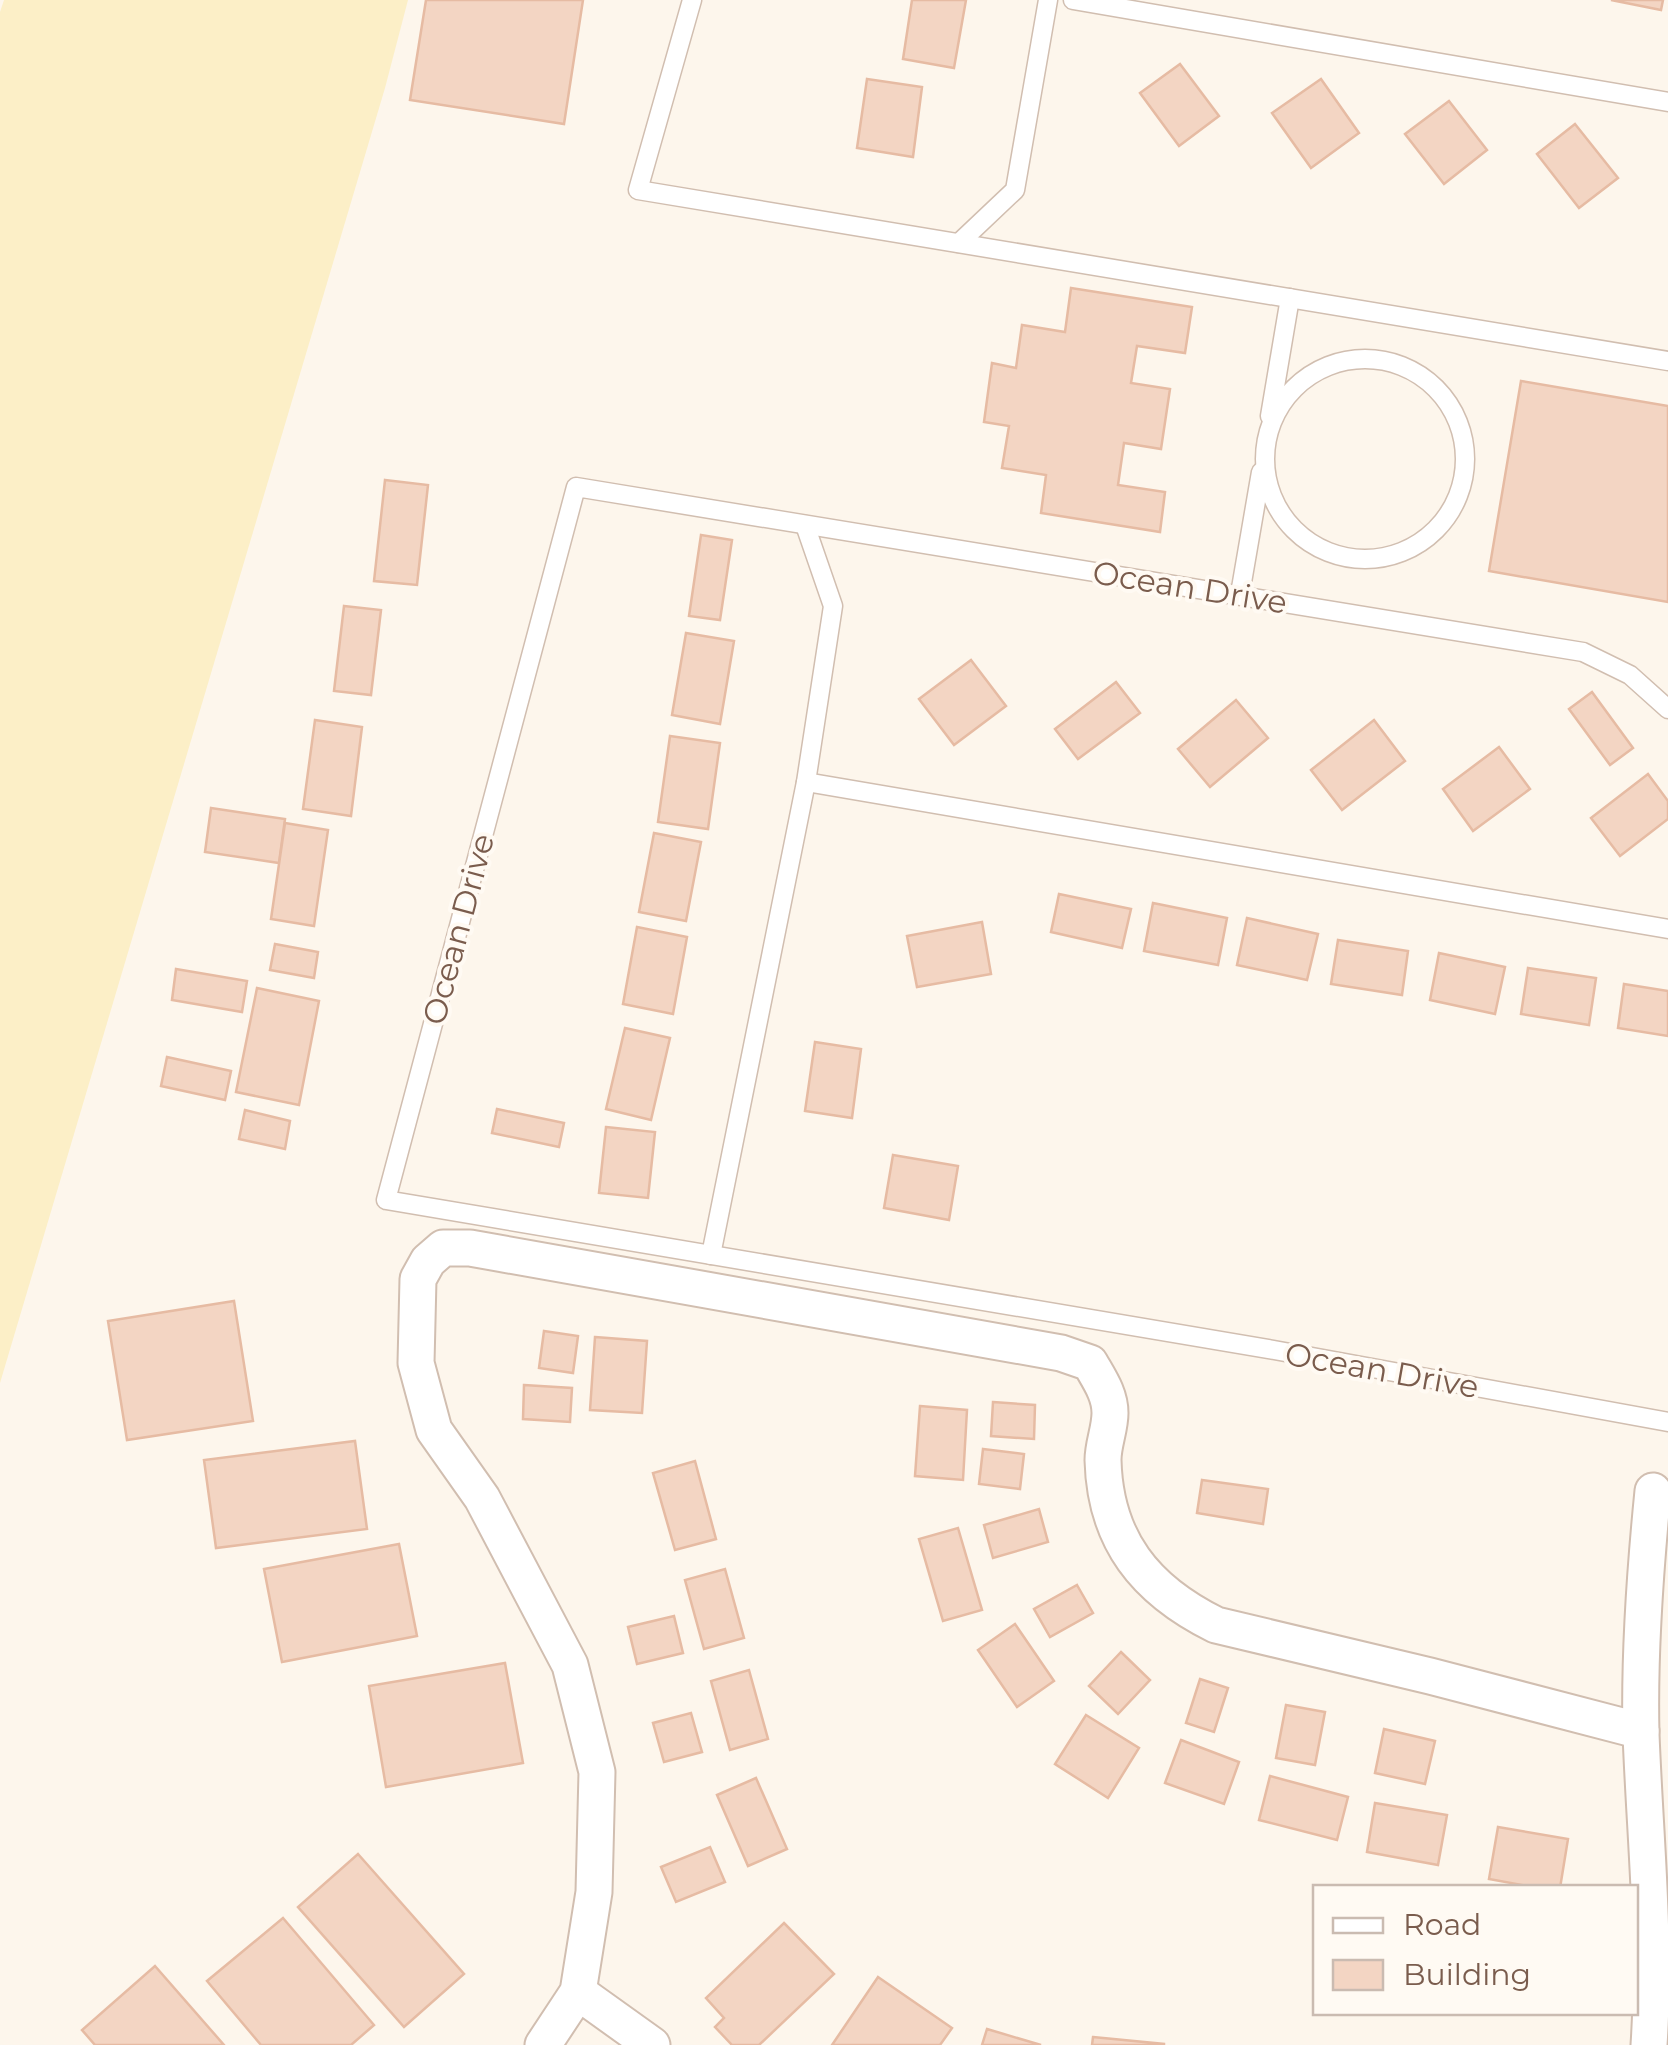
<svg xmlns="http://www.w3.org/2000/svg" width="1668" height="2045" viewBox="0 0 1668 2045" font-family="Montserrat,sans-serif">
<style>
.sand{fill:#fcefc7}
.building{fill:#f3d5c3;stroke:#e6bba3;stroke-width:2.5}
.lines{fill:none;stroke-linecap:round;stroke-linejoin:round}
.service-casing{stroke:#d1beb0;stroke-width:21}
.minor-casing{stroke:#d1beb0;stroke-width:39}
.service{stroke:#fff;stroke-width:18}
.minor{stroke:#fff;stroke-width:35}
.labels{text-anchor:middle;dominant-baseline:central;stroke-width:8;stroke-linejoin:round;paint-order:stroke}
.street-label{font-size:32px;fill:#7a5c4d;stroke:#fffaf3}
</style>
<rect width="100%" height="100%" fill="#fdf6ec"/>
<!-- sand -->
<polygon class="sand" points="4,0 408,0 385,88 0,1383 0,12"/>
<!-- building -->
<g class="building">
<polygon points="426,0 583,0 564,124 410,100"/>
<polygon points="912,0 966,0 954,68 903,59"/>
<polygon points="1611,0 1663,0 1661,10"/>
<polygon points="1180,64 1219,116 1179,146 1140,93"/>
<polygon points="867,79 922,87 913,157 857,148"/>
<polygon points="1321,79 1359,133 1311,168 1272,113"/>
<polygon points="1449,101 1487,150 1444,184 1405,134"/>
<polygon points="1575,124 1618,178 1579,208 1537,154"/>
<polygon points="1071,288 1192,307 1185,353 1137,346 1131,383 1170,389 1161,449 1124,443 1118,485 1165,492 1160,532 1041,513 1046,475 1002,468 1009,426 984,422 992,363 1016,368 1022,325 1065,332"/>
<polygon points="1521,381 1668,406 1668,602 1489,571"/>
<polygon points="385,480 428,485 417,585 374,581"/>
<polygon points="701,535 732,540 720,620 689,616"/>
<polygon points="344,606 381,610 371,695 334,691"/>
<polygon points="686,633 734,641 720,724 672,715"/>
<polygon points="971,660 1006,706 954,745 919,699"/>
<polygon points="1116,682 1140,713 1078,759 1055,729"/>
<polygon points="1592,692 1633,748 1610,765 1569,709"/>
<polygon points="1236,700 1268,738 1210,787 1178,749"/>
<polygon points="315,720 362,727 351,816 303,809"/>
<polygon points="1374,720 1405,761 1342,810 1311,770"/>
<polygon points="670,736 720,743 708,829 658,822"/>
<polygon points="1499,747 1530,789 1473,831 1443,789"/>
<polygon points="1648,774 1668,801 1668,819 1620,856 1591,818"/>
<polygon points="211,808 285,819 279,863 205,852"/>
<polygon points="285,823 328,830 314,926 271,919"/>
<polygon points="654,833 701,842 686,921 639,912"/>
<polygon points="1059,894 1131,909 1122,948 1051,932"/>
<polygon points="1153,903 1227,918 1218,965 1144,951"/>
<polygon points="1247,918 1318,934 1307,980 1237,965"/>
<polygon points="982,922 991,974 917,987 907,936"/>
<polygon points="637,927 687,937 673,1014 623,1004"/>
<polygon points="1338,940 1408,951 1402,995 1331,984"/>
<polygon points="275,944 318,952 314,978 270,970"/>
<polygon points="1439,953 1505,967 1495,1014 1430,1000"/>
<polygon points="1528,968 1596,978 1589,1025 1521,1014"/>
<polygon points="176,969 247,981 242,1012 172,1000"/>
<polygon points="1624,984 1668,991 1668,1036 1618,1028"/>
<polygon points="257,988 319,1001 299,1105 236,1092"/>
<polygon points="625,1028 670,1038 651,1120 606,1109"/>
<polygon points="815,1042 861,1049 852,1118 805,1111"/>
<polygon points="167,1057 231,1071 225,1100 161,1086"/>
<polygon points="497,1109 564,1123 559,1147 492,1133"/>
<polygon points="245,1110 290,1121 285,1149 239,1139"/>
<polygon points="606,1127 655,1132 648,1198 599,1193"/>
<polygon points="893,1155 958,1166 949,1220 884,1208"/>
<polygon points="234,1301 253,1421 127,1440 108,1321"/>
<polygon points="544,1331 578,1336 573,1373 539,1368"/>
<polygon points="595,1337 647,1341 642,1413 590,1410"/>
<polygon points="524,1385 572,1388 570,1422 523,1419"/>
<polygon points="993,1402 1035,1405 1034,1439 991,1436"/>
<polygon points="920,1406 967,1410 963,1480 915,1476"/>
<polygon points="355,1441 367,1529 216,1548 204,1460"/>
<polygon points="983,1449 1024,1454 1020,1489 979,1484"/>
<polygon points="695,1461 716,1539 675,1550 653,1473"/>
<polygon points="1202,1480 1268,1489 1263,1524 1197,1513"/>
<polygon points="1039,1509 1048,1542 993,1558 984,1525"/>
<polygon points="958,1528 982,1610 943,1621 919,1539"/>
<polygon points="399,1544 417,1636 282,1662 264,1569"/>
<polygon points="725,1569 744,1638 704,1649 685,1580"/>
<polygon points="1077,1585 1093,1613 1050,1637 1034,1609"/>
<polygon points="674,1616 683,1653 637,1664 628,1627"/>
<polygon points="1015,1624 1054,1681 1017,1707 978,1650"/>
<polygon points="1121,1652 1150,1680 1118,1714 1089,1686"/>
<polygon points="505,1663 523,1763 386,1787 369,1686"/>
<polygon points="749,1670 768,1739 730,1750 711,1681"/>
<polygon points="1200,1679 1228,1688 1214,1732 1186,1723"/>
<polygon points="1286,1705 1325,1712 1315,1765 1276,1758"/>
<polygon points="691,1713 702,1752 664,1762 653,1723"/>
<polygon points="1086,1715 1139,1748 1108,1798 1055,1764"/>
<polygon points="1384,1729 1435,1741 1425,1784 1375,1773"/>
<polygon points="1181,1740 1239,1762 1224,1804 1165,1783"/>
<polygon points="1270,1776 1348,1797 1337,1840 1259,1820"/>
<polygon points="756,1778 787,1849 748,1866 717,1795"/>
<polygon points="1375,1803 1447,1815 1438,1865 1367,1852"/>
<polygon points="1498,1827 1568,1839 1560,1888 1539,1888 1489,1879"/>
<polygon points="710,1847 725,1882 676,1902 661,1867"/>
<polygon points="358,1854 464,1974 404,2027 298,1907"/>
<polygon points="283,1918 374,2025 351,2045 261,2045 207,1981"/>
<polygon points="784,1923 834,1974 759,2045 732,2045 715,2027 724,2018 706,1998"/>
<polygon points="155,1966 224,2045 95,2045 82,2030"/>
<polygon points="878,1977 952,2028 940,2045 832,2045"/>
<polygon points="987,2029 1041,2045 982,2045"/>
<polygon points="1093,2037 1164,2044 1164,2045 1092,2045"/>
</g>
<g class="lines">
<defs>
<g id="service">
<polyline points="692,0 638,190 1668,361"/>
<polyline points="1073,0 1668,102"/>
<polyline points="959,243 1015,190 1048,0"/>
<circle cx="1365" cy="459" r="100"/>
<polyline points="1270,416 1290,298"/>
<polyline points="1240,594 1261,472"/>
<polyline points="1668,709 1630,675 1583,652 576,487 386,1200 1274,1350 1668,1422"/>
<polyline points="806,782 1668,929"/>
<polyline points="711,1255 806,782 833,606 805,525"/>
</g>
<g id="minor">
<polyline points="578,1992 652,2045"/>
<path d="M543 2045 578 1992 594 1892 597 1772 570 1665 482 1498 434 1430 416 1363 418 1279 428 1261 443 1248H470L1061 1353 1090 1363C1099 1379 1110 1394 1110 1413 1110 1429 1103 1444 1103 1460 1105 1540 1145 1590 1216 1625L1430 1676 1641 1731"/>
<path d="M1649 2045C1656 1941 1645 1838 1641 1734 1639 1652 1645 1571 1653 1491"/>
</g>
</defs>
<!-- service casing -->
<use href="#service" class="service-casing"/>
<!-- minor casing -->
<use href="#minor" class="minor-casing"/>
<!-- service -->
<use href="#service" class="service"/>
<!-- minor -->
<use href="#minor" class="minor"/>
</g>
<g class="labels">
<!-- street labels -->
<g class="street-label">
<text transform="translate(1190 587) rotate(9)">Ocean Drive</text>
<text transform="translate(458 929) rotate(-75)">Ocean Drive</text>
<text transform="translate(1382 1370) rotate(10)">Ocean Drive</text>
</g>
</g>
<!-- legend -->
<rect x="1313" y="1885" width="325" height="130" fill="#fffaf3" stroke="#cabbb1" stroke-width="2.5"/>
<rect x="1333" y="1918" width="50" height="15" fill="#ffffff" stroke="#cabbb1" stroke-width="2.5"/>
<text x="1403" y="1935" font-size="30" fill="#7a5c4d">Road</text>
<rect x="1333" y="1960" width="50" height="30" fill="#f3d5c3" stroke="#cabbb1" stroke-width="2.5"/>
<text x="1403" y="1985" font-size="30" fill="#7a5c4d">Building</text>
</svg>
